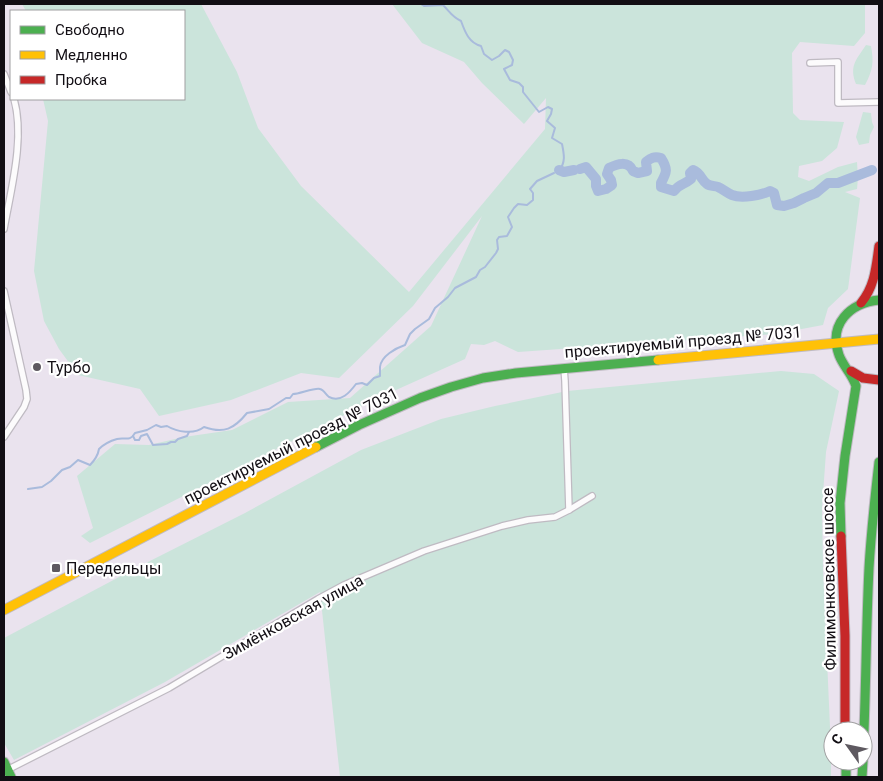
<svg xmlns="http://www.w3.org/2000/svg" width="883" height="781" viewBox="0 0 883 781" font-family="Roboto,sans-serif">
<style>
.green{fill:#cbe4db}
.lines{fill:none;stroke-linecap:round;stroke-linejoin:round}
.stream{stroke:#a9bbdc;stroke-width:2}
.river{stroke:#a9bbdc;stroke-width:10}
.street-casing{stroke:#bfbac2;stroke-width:8}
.fast-casing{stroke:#bfbac2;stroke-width:11}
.slow-casing{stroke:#bfbac2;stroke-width:11}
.jam-casing{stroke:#bfbac2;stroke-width:11}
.street{stroke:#fcfbfc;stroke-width:5.5}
.fast{stroke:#4caf50;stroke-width:9}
.slow{stroke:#ffc107;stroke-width:9}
.jam{stroke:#c62828;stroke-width:9}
.poi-dot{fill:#5e5960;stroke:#fff;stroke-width:2}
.labels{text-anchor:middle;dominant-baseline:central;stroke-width:4.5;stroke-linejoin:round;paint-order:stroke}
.street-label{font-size:16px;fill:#120e14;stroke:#fff}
.poi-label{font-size:16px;fill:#120e14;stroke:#fff;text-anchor:start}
</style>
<rect width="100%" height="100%" fill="#eae3ee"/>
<!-- green -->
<g class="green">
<polygon points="22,4 201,4 237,72 258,128 301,186 409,292 545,129 546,98 524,124 482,83 464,62 422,43 392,4 865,4 865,33 854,46 800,42 792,53 793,113 800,120 844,122 837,148 822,161 799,166 798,177 809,181 838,167 857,162 858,178 857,189 845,192 860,198 848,289 828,308 823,325 775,334 518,352 495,341 484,345 471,344 465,359 376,399 90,543 81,536 93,528 77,476 115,444 149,445 184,437 232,430 288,402 350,398 431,326 482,216 413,306 339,378 301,373 231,400 159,416 140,389 78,375 59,349 44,321 34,271 48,121 43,99 184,99 184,11 26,11"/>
<path d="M866 45 871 46C874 62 873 70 865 85L856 84C849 66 856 60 866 45Z"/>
<polygon points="863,112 871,113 872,122 874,127 870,135 869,143 859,145 856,137"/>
<polygon points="781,371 814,374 839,391 826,452 822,508 823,568 831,750 831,777 340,777 320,592 165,682 14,760 4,743 4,638 138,567 245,513 361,450 441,419 495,406 567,391"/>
</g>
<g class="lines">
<!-- stream -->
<g class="stream">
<path d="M421 4 424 6 443 5C450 12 452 17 461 21 465 32 469 43 481 46L484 54 492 60 499 56 505 50 509 52 513 60 512 65 504 69 510 80 519 83 523 87V92L539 112 548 107 552 109 551 114 547 121 555 128 552 138 562 144C564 154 566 162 559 171"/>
<polyline points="133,436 135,440 139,440 141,436 147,434 153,445 167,444 171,442 175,442 178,439 187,436 189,432"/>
<path d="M28 489 42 487 51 481 62 470 70 467 78 460 90 465C94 461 98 455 99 449 104 444 110 441 117 439 125 437 130 442 135 433L147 430 156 425 161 427 167 426C177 432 194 435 204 427 224 434 234 429 247 413L269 409 286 398H290L293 394C299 394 316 387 320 389 324 390 326 395 329 397 341 403 350 392 356 384L362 383 367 385 374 378 380 376C380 373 380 370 380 367 381 356 396 348 405 345L410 334 415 329 429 319 435 308 448 297 455 288 476 277 480 270 485 267 496 253 498 249 497 240 499 237 507 236 512 227 508 217 514 208 518 204 527 205 533 200V193L530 189 537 181 554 173"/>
</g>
<!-- river -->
<g class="river">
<path d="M580 169 586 167 596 179V186L598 191 606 189 612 185 611 180 607 174 609 168C617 164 628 160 633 171L638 173 647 171 646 162C651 158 654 156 661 158 668 169 667 172 661 183V187L674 191C680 183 684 185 691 179L690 173 693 170C701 173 701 180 707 184 710 186 715 186 718 187 723 189 727 193 732 195 742 199 761 195 770 191L774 193 777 205 784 206 794 203 804 198 816 193 828 183H838L872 170"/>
<polyline points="559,170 564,172 574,170"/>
</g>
<defs>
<g id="street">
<polyline points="810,63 838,62 838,103 879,102"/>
<polyline points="4,74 11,92"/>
<path d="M4 229C11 189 25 138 14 99"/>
<polyline points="4,291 26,390 27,399 24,407 4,437"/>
<polyline points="564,368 565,381 569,510"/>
<polyline points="7,770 169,688 318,599 344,585 424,551 502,526 528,520 555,517 569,510 592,496"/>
</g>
<g id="fast">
<polyline points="316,447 359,425 420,398 451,387 483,378 516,373 658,360"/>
<path d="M841 536 840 503 845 456 856 386C852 374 843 366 839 355 828 324 850 303 879 300"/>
<path d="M863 755C866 693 866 630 869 568 871 533 875 497 879 462"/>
<polyline points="846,761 846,777"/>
<polyline points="4,762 11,777"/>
<polyline points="862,777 863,761"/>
</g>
<g id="slow">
<polyline points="658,360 879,339"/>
<polyline points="4,610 316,447"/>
</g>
<g id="jam">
<path d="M861 303C875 286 876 267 879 246"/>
<polyline points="851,371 863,378 879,380"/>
<polyline points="841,536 845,636 845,731"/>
</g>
</defs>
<!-- street casing -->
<use href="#street" class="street-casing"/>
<!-- fast casing -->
<use href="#fast" class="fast-casing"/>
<!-- slow casing -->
<use href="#slow" class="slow-casing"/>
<!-- jam casing -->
<use href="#jam" class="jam-casing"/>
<!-- street -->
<use href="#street" class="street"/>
<!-- fast -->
<use href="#fast" class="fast"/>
<!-- slow -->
<use href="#slow" class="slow"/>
<!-- jam -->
<use href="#jam" class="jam"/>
</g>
<!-- markers -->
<g class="poi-dot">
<circle cx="37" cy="367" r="5"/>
<rect x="51" y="563" width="10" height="10" rx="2.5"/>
</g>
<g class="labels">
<!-- street labels -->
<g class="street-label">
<text transform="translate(683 342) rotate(-5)">проектируемый проезд № 7031</text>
<text transform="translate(291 446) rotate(-27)">проектируемый проезд № 7031</text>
<text transform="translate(829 579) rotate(-91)">Филимонковское шоссе</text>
<text transform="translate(293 617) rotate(-29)">Зимёнковская улица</text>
</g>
<!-- poi labels -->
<g class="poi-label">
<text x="47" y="367">Турбо</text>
<text x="66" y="568">Передельцы</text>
</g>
</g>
<!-- border -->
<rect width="883" height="781" fill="none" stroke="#120e14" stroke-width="10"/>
<!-- legend -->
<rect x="10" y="10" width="175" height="90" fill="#ffffff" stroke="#a09fa1"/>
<rect x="20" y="26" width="25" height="8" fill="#4caf50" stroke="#a09fa1"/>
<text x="55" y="35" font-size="15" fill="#120e14">Свободно</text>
<rect x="20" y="51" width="25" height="8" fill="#ffc107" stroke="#a09fa1"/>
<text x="55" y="60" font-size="15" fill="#120e14">Медленно</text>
<rect x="20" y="76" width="25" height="8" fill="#c62828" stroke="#a09fa1"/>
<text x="55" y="85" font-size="15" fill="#120e14">Пробка</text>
<!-- north arrow -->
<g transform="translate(848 746) rotate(303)"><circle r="24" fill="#ffffff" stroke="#a09fa1"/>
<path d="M0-4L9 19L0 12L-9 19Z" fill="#5e5960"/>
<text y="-8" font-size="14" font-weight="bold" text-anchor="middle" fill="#120e14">С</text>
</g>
</svg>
